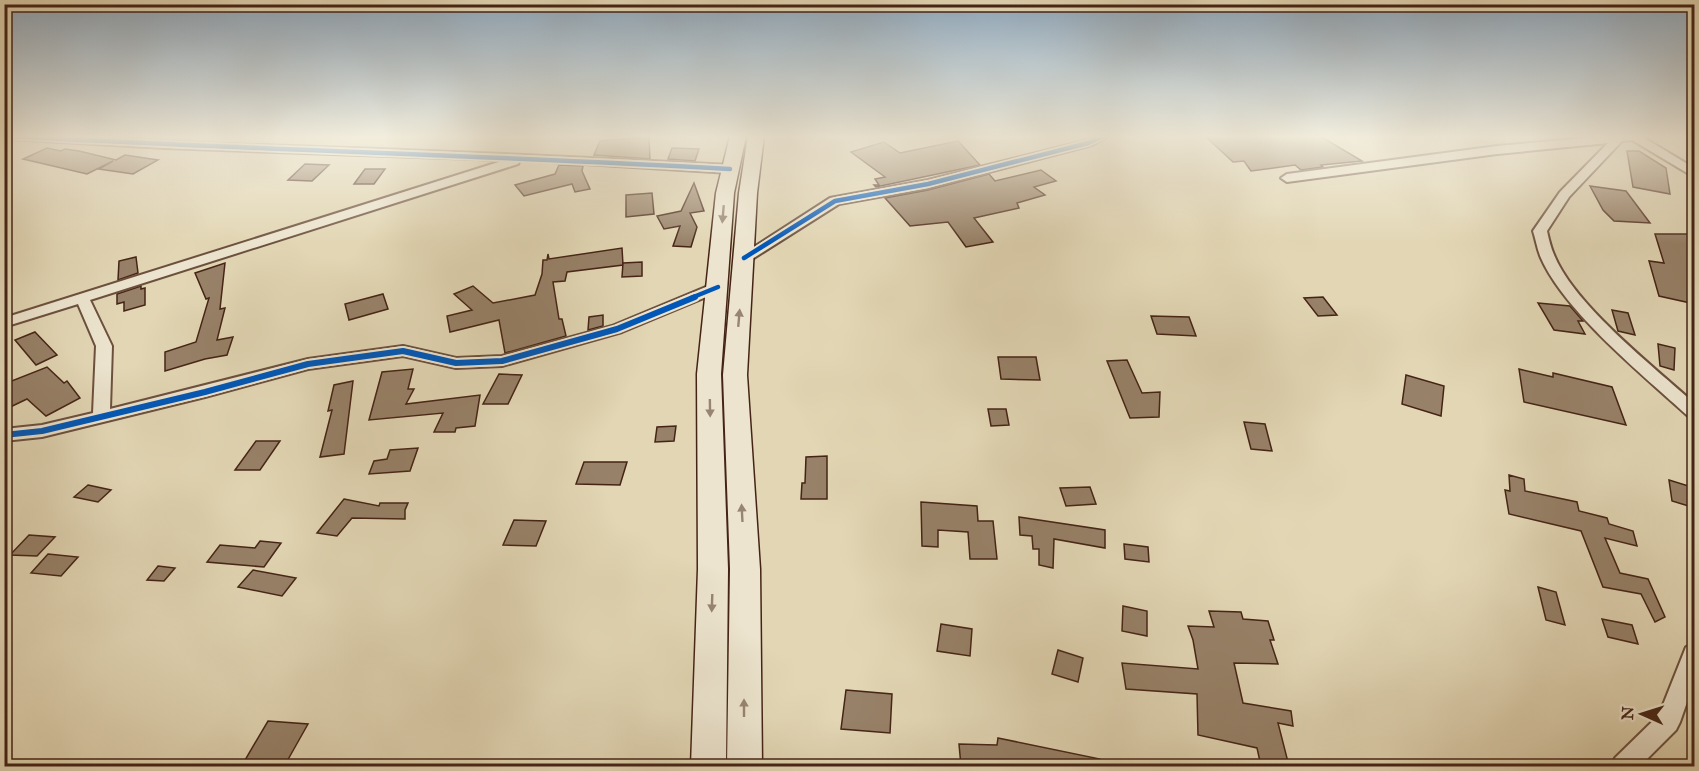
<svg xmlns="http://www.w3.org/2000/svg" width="1699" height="771" viewBox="0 0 1699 771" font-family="'IM FELL Great Primer',serif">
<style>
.building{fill:#978168;stroke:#452416;stroke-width:1.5}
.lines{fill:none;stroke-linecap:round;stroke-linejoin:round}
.street-casing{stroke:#6c503e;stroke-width:4}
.secondary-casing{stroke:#452416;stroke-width:3}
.street{fill:#ece4ce;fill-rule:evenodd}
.secondary{fill:#ece4ce;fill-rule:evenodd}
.cycleway-far1-casing{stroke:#ece4ce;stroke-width:8}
.cycleway-casing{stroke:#ece4ce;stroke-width:10}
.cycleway-far1{stroke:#0057b8;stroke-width:4.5}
.cycleway{stroke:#0057b8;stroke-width:6}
.oneway{fill:#988472}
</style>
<rect width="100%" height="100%" fill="#e2d6b4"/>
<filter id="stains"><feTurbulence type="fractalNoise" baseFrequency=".00333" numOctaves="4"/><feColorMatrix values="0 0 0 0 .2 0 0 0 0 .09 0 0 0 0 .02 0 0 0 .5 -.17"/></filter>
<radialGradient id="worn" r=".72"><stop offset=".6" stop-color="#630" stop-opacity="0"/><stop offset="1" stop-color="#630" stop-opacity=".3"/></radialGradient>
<!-- building -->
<g class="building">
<polygon points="1205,136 1320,136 1362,161 1321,165 1323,167 1301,170 1295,165 1251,171 1244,161 1233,162"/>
<polygon points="649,137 650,159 594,155 600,141"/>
<polygon points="958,141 980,165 876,187 874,185 879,185 875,179 885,177 851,152 884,142 900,153"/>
<polygon points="47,148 61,151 65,149 79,151 116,160 125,155 158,160 133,174 99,169 113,161 87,174 23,159"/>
<polygon points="672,148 699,149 695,161 668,159"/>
<polygon points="1627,151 1639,151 1666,168 1670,194 1633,187"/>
<polygon points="305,164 329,165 312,181 288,180"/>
<polygon points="559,165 583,166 582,171 590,189 575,192 572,184 524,196 515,185 555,174"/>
<polygon points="365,169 385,169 374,184 354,184"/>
<polygon points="1041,170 1056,181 1034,187 1045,195 1017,203 1019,208 974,218 993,242 966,247 948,222 910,226 885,198 928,190 989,174 995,181"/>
<polygon points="694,183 704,211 690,213 697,227 691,247 673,246 680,226 664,229 657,216 681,211"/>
<polygon points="1590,186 1626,191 1650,223 1614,221 1603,210"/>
<polygon points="652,193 654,214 626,217 626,195"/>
<polygon points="1655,234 1695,234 1695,304 1659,296 1649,261 1664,263"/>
<polygon points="622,248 623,265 567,272 565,281 553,282 559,319 562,319 566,336 505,353 499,320 450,332 447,316 472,310 454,294 473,286 493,303 535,295 542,274 543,260 547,260 548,254 549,259"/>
<polygon points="136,257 138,273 118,280 119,261"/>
<polygon points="642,262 642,276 622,277 623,263"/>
<polygon points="225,263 220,309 225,308 217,340 233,337 227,355 205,359 165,371 165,352 196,342 209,298 206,299 195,273"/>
<polygon points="141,286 141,289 145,288 145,305 124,311 124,302 117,304 117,294"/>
<polygon points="383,294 388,309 349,320 345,304"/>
<polygon points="1323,297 1337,315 1318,316 1304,298"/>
<polygon points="1538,303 1570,306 1583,321 1578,321 1585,334 1554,330"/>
<polygon points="1612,310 1628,313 1635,335 1618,331"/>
<polygon points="603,315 603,326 588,330 589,317"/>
<polygon points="1151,316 1189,317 1196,336 1157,334"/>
<polygon points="35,332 57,355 36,365 15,340"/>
<polygon points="1658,344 1675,348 1674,370 1660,366"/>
<polygon points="998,357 1036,357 1040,380 1001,379"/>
<polygon points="1127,360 1142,393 1160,392 1159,417 1130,418 1107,361"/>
<polygon points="47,367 64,383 67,381 80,398 46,416 27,399 4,410 4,384"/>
<polygon points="413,369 408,389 414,389 406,404 480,395 475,426 456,428 455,432 434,432 443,413 369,420 382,372"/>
<polygon points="1519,369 1553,377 1553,373 1612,387 1626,425 1524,402"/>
<polygon points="499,374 522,375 508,404 483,404"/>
<polygon points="1406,375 1444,386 1441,416 1402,404"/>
<polygon points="353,381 344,454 320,457 332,410 328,411 334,385"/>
<polygon points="988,409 1006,409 1009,425 991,426"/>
<polygon points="1244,422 1265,424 1272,451 1251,449"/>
<polygon points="676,426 674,441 655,442 657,427"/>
<polygon points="256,441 280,441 260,470 235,470"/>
<polygon points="418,448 410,471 369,474 374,461 387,459 390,450"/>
<polygon points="827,456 827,499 801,499 802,483 805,483 806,457"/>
<polygon points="584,462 627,462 620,485 576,484"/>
<polygon points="1509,475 1524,479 1525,491 1577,502 1579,511 1607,518 1609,524 1633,531 1637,546 1605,538 1620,573 1648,579 1665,617 1655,622 1641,594 1603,587 1581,531 1509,514 1505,490 1510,491"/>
<polygon points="1669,480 1695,488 1695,508 1672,501"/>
<polygon points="88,485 111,490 98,502 74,497"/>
<polygon points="1090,487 1096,504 1066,506 1060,488"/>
<polygon points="344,499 379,506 380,503 408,503 405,510 405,519 352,518 337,536 317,533"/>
<polygon points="921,502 977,506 978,521 993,521 997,559 970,559 968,532 938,530 938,547 922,546"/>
<polygon points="1019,517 1105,530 1105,548 1054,539 1053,568 1039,565 1039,549 1033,549 1032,536 1020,535"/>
<polygon points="514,520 546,521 536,546 503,545"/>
<polygon points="29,535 55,537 37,556 10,555"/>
<polygon points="260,541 281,543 264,567 207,562 220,545 255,548"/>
<polygon points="1124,544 1148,547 1149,562 1125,559"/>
<polygon points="48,554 78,557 61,576 31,573"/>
<polygon points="158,566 175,568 164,581 147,580"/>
<polygon points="253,570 296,578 282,596 238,587"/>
<polygon points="1538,587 1556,592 1565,625 1546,620"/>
<polygon points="1123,606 1147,611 1147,636 1122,631"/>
<polygon points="1209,611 1241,612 1243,619 1268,621 1274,640 1270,640 1278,664 1234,663 1243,703 1291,711 1293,726 1278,723 1289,766 1261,766 1257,748 1198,735 1197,694 1126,689 1122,663 1198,669 1193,640 1188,626 1214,627"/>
<polygon points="1602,619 1632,625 1638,644 1608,637"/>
<polygon points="941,624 972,629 970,656 937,651"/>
<polygon points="1058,650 1083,658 1078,682 1052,674"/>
<polygon points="846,690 892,694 890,733 841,729"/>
<polygon points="268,721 308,724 286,763 245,760"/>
<polygon points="998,738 1100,759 1100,766 961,766 959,744 997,745"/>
</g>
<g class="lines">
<defs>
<g id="street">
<path d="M4 136C79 136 153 141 227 144 395 149 562 156 730 165L736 169 730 173 520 160 518 164 90 300 112 346 110 409 308 359 403 346 456 358 502 356 612 326 713 284H723L725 287 723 290 622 332 502 366 456 368 403 356 308 369 205 397 42 437 4 441V429L42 425 93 413 96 346 78 304 4 327V318L505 160 165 148 9 139 5 138Z"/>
<polygon points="1094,136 1109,136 1092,145 928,188 839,204 749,261 744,262 737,258 830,198 928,180 1084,141"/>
<path d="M1610 136H1649L1646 139 1694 168V177L1632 140 1622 141 1569 197 1547 231C1549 240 1551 249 1555 257 1576 306 1654 367 1694 403V418L1688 416C1644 376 1564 311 1541 258 1537 249 1536 240 1533 231L1560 192 1608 143 1497 154 1287 182 1281 178 1287 174 1497 146Z"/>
<polygon points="1694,644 1694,682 1680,722 1676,730 1640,766 1612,766 1615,758 1659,715 1686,647"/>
</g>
<g id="secondary">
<polygon points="730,136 746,136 734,193 721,374 728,569 726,766 691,766 698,569 697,374 716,193"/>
<polygon points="748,136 764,136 757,193 747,375 760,569 762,766 727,766 730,569 723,375 739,193"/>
</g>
</defs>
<!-- street casing -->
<use href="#street" class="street-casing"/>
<!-- secondary casing -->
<use href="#secondary" class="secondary-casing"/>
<!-- street -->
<use href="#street" class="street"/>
<!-- secondary -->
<use href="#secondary" class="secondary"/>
<defs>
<g id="cycleway-far1">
<path d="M9 136C249 150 490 155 730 169"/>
<polyline points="744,258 835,201 928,184 1088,143 1103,136"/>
<polyline points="691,298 718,287"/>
</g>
<polyline id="cycleway" points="4,435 42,431 205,392 308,364 403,351 456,363 502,361 617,329 695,297"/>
</defs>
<!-- cycleway-far1 casing -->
<use href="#cycleway-far1" class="cycleway-far1-casing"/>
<!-- cycleway casing -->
<use href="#cycleway" class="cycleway-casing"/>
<!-- cycleway-far1 -->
<use href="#cycleway-far1" class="cycleway-far1"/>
<!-- cycleway -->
<use href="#cycleway" class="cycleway"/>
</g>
<!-- one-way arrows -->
<defs><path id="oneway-solid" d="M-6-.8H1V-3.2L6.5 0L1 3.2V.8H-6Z" transform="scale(1.5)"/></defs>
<g class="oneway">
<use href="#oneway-solid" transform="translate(723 214) rotate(95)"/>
<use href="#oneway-solid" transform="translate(739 318) rotate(-85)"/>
<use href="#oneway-solid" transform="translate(710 408) rotate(89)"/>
<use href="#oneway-solid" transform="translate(742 513) rotate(-93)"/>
<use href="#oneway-solid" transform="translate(712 603) rotate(92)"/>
<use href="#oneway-solid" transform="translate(744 708) rotate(-90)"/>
</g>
<!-- sky -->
<linearGradient id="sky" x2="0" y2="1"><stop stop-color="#90a9be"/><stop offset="0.56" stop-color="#f2eddd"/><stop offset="1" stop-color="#f2eddd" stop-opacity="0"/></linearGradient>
<rect width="1699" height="244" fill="url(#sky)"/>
<!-- margin -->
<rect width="1699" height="771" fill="none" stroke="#e2d6b4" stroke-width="24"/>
<rect x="6" y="6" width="1687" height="759" fill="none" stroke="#452416" stroke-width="3"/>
<rect x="12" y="12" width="1675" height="747" fill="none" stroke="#452416" stroke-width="1.5"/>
<!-- north arrow -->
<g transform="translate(1642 714) rotate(273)" stroke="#ece4ce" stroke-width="4.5" paint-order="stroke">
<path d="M0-4.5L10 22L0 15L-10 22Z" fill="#452416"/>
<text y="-9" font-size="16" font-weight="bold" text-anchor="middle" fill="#452416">N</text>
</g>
<rect width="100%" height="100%" filter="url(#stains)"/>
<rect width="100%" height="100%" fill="url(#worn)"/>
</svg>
